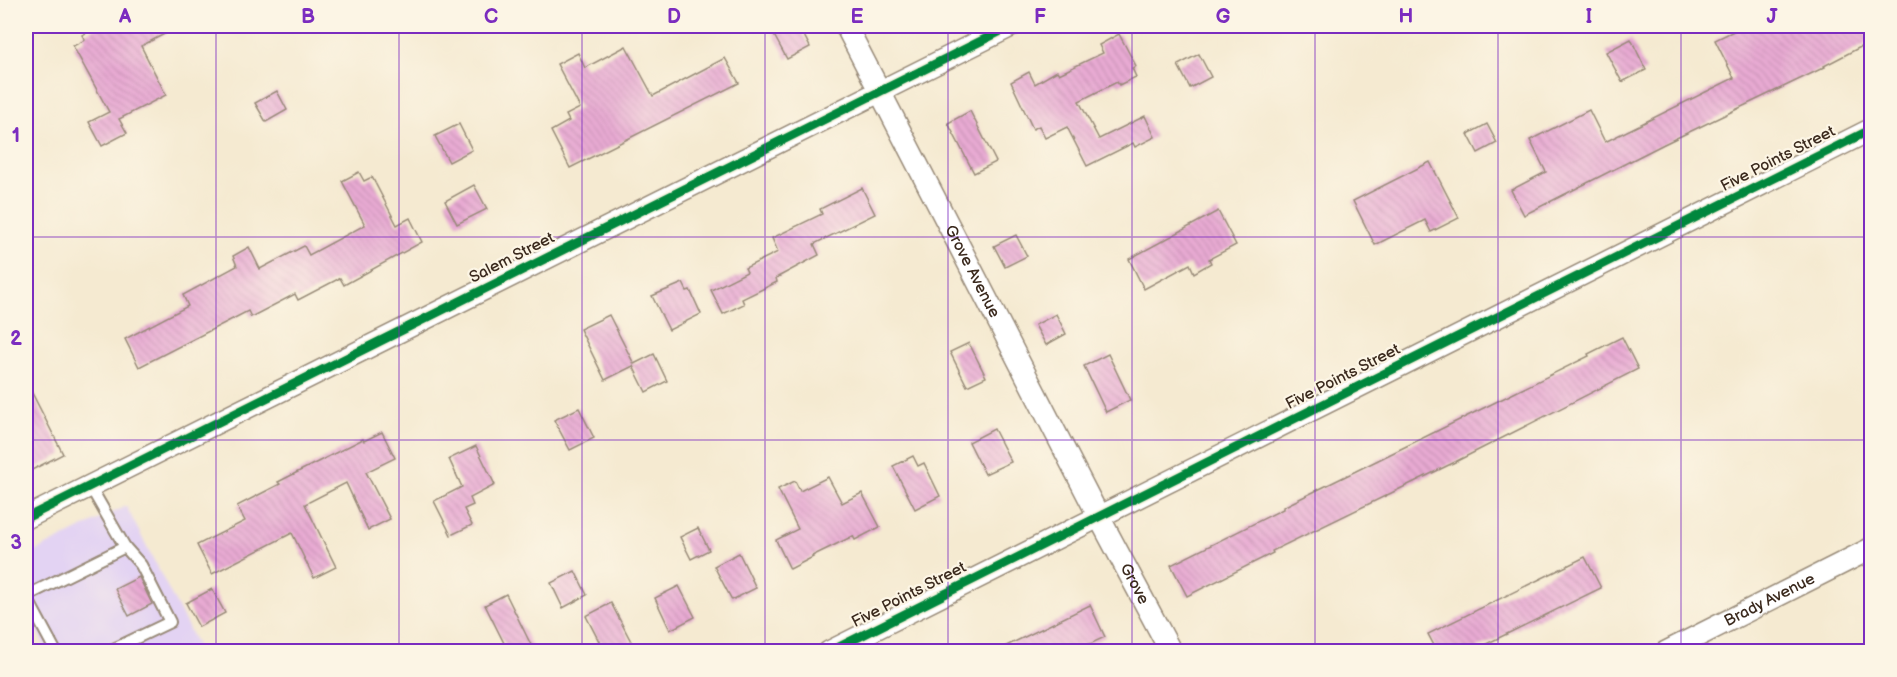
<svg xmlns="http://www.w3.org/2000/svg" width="1897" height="677" viewBox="0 0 1897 677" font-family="'Balsamiq Sans',sans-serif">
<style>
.built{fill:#e3d3f3}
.building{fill:url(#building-back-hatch)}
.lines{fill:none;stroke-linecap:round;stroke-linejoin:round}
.service-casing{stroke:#988a78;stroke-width:14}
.minor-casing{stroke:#988a78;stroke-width:24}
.service{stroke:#fff;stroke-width:10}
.minor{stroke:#fff;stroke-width:21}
.cycleway-casing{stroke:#fcf5e5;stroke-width:13}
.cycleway{stroke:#00873e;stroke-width:9}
.grid{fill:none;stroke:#7b2cbf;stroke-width:1.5;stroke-opacity:0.55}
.labels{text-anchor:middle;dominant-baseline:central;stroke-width:4.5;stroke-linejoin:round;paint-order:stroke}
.street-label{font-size:16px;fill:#3b2a1e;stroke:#fcf5e5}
.neatline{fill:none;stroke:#7b2cbf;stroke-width:2}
.grid-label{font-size:20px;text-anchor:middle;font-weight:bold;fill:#7b2cbf}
</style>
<defs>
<pattern id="building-back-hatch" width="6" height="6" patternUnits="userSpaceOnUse" patternTransform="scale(1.5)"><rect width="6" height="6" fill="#e8aad3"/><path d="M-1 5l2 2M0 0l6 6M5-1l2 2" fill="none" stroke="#c892b5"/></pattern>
</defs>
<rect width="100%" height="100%" fill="#fcf5e5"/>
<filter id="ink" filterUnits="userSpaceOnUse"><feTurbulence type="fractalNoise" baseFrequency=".0167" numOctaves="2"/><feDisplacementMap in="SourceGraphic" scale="12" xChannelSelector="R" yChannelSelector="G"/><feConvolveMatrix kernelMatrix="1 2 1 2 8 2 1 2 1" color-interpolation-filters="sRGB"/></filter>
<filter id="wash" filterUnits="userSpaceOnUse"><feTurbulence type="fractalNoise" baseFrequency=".008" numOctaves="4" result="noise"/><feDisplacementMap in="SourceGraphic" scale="24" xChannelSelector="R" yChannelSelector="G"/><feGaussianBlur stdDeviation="1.35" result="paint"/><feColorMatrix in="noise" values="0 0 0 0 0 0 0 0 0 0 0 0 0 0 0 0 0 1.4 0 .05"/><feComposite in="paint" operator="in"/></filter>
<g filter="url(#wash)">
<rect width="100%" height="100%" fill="#f5ead1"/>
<!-- built -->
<polygon class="built" points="126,506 200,651 47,651 26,608 26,556"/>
<g id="blocks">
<!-- building -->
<g class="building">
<polygon points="99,26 180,26 141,46 166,95 119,119 127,133 102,146 89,122 109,112 73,46 85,40 82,35"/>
<polygon points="769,26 799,26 810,47 787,59"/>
<polygon points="1744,26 1872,26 1872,41 1824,66 1825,67 1664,144 1524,215 1511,190 1546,172 1530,140 1589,110 1605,142 1734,78 1715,40"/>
<polygon points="1119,34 1136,66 1132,68 1136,77 1119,85 1117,82 1079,101 1099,139 1145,116 1155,137 1135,147 1133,143 1087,166 1067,127 1045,138 1039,126 1033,129 1011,82 1029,72 1035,84 1057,71 1059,74 1103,53 1099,45"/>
<polygon points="1631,39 1646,70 1622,82 1606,52"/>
<polygon points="626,46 653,96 725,58 739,83 570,168 551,131 569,121 566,115 580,108 557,64 578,53 585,68"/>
<polygon points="1199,54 1211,77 1190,88 1178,65"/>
<polygon points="277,91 287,110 266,122 255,103"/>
<polygon points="970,111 996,162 974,173 948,123"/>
<polygon points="459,124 472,150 449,162 435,136"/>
<polygon points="1487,124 1497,143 1478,153 1468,134"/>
<polygon points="1430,162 1459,218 1431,232 1425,220 1375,245 1353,201"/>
<polygon points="359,172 364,181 372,177 397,225 410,218 422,242 344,285 340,278 298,300 295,294 251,317 248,311 139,367 125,339 188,306 183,295 237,266 233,256 249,247 260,269 304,246 309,255 365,225 342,181"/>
<polygon points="474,185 487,209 457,224 445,201"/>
<polygon points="862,188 875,214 814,244 819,255 776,278 777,282 742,299 744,304 723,314 711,290 747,272 745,268 778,252 772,238 822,214 820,209"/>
<polygon points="1218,211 1236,245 1209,259 1211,263 1194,273 1190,264 1144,289 1129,259"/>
<polygon points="1016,235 1027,256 1005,267 994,246"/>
<polygon points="683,283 687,291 690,290 701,314 669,330 652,296"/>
<polygon points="1056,314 1066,334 1046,345 1035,325"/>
<polygon points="609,315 634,364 654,354 667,381 646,392 633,366 605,380 580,329"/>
<polygon points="1622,337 1638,369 1455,462 1272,551 1273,553 1187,596 1171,565 1283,509 1283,507 1589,356 1588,354"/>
<polygon points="969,343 986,377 967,386 950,352"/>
<polygon points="1108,354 1130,400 1106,412 1084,366"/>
<polygon points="26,381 63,454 26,473"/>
<polygon points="579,408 594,438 570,450 554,420"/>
<polygon points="994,429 1011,462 985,474 969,442"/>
<polygon points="382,432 395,458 366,472 390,519 368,530 346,483 305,504 336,567 314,578 292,533 212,574 197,545 245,521 237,506 280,484 278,482 363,439 364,441"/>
<polygon points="476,446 495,485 470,498 473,505 464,509 472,525 451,535 434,501 462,487 449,459"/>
<polygon points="913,456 918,466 924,463 940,496 915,509 893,466"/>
<polygon points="828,477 842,503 862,493 880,527 855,540 853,536 812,556 813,557 790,569 776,540 798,529 778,489 795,481 800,491"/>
<polygon points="698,528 709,550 691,559 680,537"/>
<polygon points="739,553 756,588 732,600 714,566"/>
<polygon points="1585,557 1601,588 1472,651 1437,651 1428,634"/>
<polygon points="575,571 587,595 563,608 551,583"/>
<polygon points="139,577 152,604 129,616 115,589"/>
<polygon points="679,586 695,617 670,630 655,598"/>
<polygon points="212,589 225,613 199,627 186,603"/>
<polygon points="506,594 534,651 508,651 485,605"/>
<polygon points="611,603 636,651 604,651 586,616"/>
<polygon points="1090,605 1105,637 1075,651 996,651"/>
</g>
</g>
</g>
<g filter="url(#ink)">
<use href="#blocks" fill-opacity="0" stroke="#988a78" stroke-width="1.5"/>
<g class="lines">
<defs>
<g id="service">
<polyline points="56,652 26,596 125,547 90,486"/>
<polyline points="107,652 170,622 141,565 125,547"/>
</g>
<g id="minor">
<path id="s1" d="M846 26 1099 517 1171 652"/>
<polyline points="26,518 1011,26"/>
<polyline points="829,652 1872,129"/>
<path id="s2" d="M1666 652 1872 548"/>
</g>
</defs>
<!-- service casing -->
<use href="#service" class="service-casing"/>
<!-- minor casing -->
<use href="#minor" class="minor-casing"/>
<!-- service -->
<use href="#service" class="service"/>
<!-- minor -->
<use href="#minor" class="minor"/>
<defs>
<g id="cycleway">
<polyline points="26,518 1011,26"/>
<polyline points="829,652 1872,129"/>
</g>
</defs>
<!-- cycleway casing -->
<use href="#cycleway" class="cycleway-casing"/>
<!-- cycleway -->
<use href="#cycleway" class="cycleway"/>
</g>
</g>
<!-- grid -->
<path class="grid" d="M216 26V652M399 26V652M582 26V652M765 26V652M948 26V652M1132 26V652M1315 26V652M1498 26V652M1681 26V652M26 237H1872M26 440H1872"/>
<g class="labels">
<!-- street labels -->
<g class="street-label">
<text transform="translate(1778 159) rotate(-27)">Five Points Street</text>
<text transform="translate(512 258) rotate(-27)">Salem Street</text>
<text stroke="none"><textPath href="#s1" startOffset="276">Grove Avenue</textPath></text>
<text transform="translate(1343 377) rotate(-27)">Five Points Street</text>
<text stroke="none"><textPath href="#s1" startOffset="628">Grove</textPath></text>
<text transform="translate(909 595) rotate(-27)">Five Points Street</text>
<text stroke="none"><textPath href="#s2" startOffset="116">Brady Avenue</textPath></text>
</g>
</g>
<!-- margin -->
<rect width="1897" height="677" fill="none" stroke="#fcf5e5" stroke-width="66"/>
<rect x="33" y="33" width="1831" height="611" class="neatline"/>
<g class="grid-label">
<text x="125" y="23">A</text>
<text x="308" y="23">B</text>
<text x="491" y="23">C</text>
<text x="674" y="23">D</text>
<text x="857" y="23">E</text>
<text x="1040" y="23">F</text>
<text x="1223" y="23">G</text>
<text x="1406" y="23">H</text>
<text x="1589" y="23">I</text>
<text x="1772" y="23">J</text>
<text x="16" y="142">1</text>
<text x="16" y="345">2</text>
<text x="16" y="549">3</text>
</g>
</svg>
